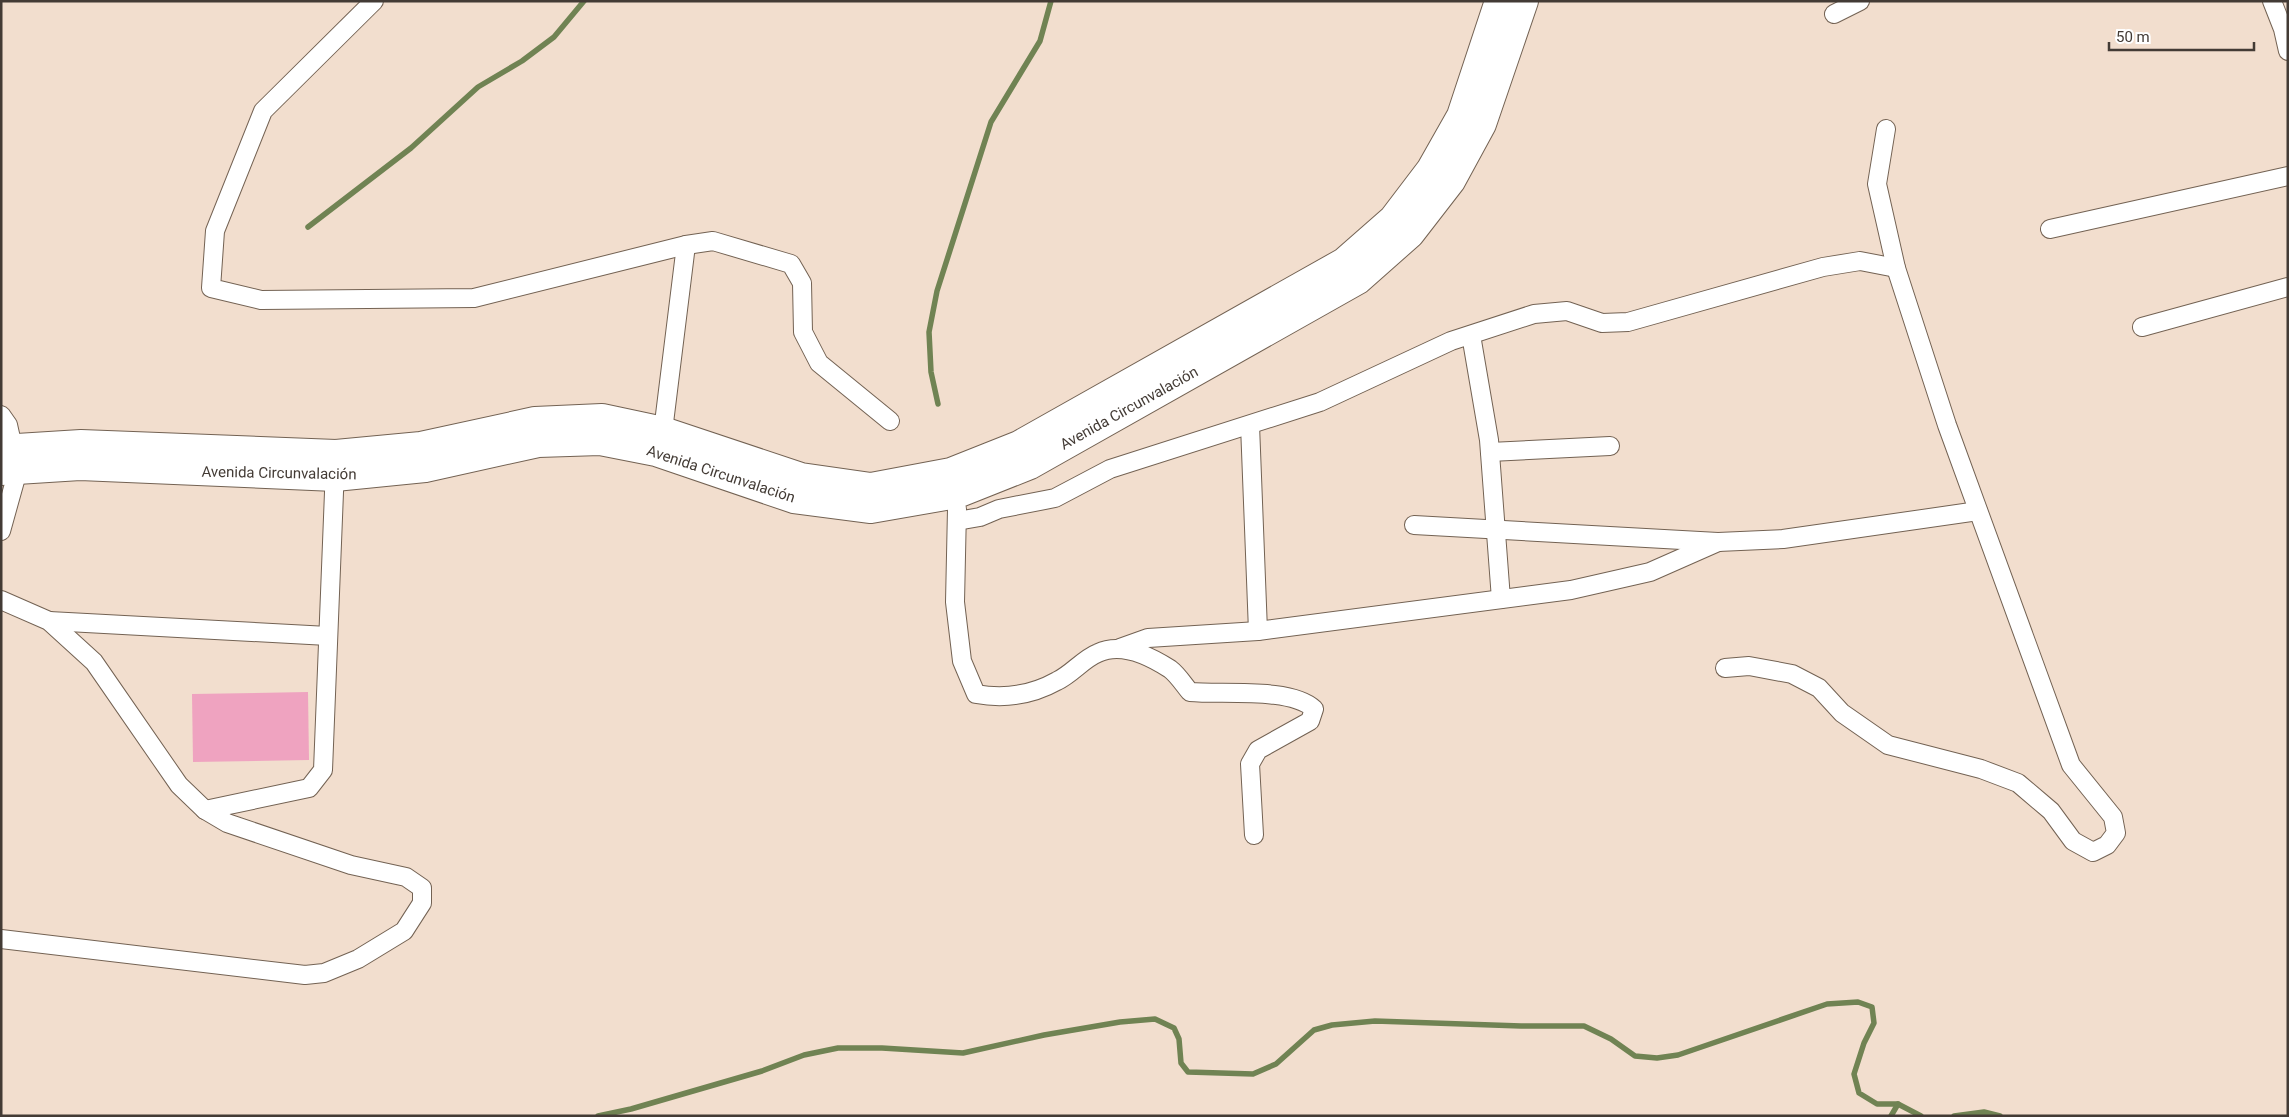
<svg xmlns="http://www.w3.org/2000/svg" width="2289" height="1117" viewBox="0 0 2289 1117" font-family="Roboto,sans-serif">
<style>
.green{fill:#efa3c0}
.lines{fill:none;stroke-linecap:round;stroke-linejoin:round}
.stream{stroke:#708353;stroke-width:5.5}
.street-casing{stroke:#736253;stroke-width:20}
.primary-casing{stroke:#736253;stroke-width:30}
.street{stroke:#fff;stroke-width:18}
.primary{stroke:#fff;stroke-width:28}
.labels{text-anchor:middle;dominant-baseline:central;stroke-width:5;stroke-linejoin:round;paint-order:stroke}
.street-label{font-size:15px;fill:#433b35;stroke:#fff}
</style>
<rect width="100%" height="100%" fill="#f2dece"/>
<!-- green -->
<polygon class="green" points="308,692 309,760 193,762 192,694"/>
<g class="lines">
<!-- stream -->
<g class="stream">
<polyline points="308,227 411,148 478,87 522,61 554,37 584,1"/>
<polyline points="938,404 931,372 929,332 937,291 991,122 1040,41 1051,1"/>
<polyline points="598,1116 631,1109 762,1071 804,1055 838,1048 882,1048 963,1053 1044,1035 1120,1022 1155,1019 1174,1028 1179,1039 1181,1063 1188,1072 1253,1074 1276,1064 1314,1030 1332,1025 1375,1021 1521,1026 1584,1026 1611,1039 1635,1056 1657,1058 1678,1055 1827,1004 1858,1002 1872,1007 1874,1023 1864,1043 1854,1074 1859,1093 1877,1104 1898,1104 1921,1116"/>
<polyline points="1891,1116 1898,1104"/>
<polyline points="1954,1116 1984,1112 2000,1116"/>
</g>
<defs>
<g id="street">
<polyline points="374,1 263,111 215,231 211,288 261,300 474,298 686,245 713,241 791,264 802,283 803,332 819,363 890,421"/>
<polyline points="2272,1 2283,29 2288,51"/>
<polyline points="1834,14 1860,1"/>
<polyline points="2050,229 2288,176"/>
<polyline points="2142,327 2288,287"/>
<polyline points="1471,335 1489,440 1501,599"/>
<polyline points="1,415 8,425 18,470 1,531"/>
<polyline points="1250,425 1258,631"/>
<polyline points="663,431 686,245"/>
<polyline points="1490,452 1610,446"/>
<path d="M957 509 955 602 962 661 976 694C1004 699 1032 695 1057 681 1072 674 1083 659 1098 653 1121 642 1150 656 1170 669 1178 675 1184 685 1190 692 1222 695 1291 687 1314 709L1310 721 1258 750 1250 764 1254 835"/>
<polyline points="957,521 980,517 999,509 1055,498 1110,469 1320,402 1451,341 1534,314 1567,311 1602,323 1628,322 1823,267 1860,261 1896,268"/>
<polyline points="1414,525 1718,542 1783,539 1978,511"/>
<polyline points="1,600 49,621 94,662 179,785 205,810 227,823 351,865 406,877 422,888 422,903 404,931 358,959 324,973 305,975 1,939"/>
<polyline points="49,621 328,636"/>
<polyline points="1120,648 1148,638 1258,631 1571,590 1650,572 1718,542"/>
<polyline points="1725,668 1749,666 1792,674 1819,688 1842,713 1888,745 1981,769 2018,783 2051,811 2073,841 2093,852 2107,845 2116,833 2113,817 2071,765 1947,425 1896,268 1877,184 1886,129"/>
<polyline points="205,810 309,788 323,770 335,467"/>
</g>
<g id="primary">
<polyline points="1,449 81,444 336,454 421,446 535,421 602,418 663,431 801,477 871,487 951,472 1019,445 1344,262 1393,219 1431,169 1461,116 1499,1"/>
<polyline points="1,471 80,466 335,477 425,468 538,443 600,441 656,452 794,499 871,509 957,494 1030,465 1358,280 1410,234 1451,181 1482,124 1524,1"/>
</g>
</defs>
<!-- street casing -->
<use href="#street" class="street-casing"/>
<!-- primary casing -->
<use href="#primary" class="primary-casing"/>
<!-- street -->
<use href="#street" class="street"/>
<!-- primary -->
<use href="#primary" class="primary"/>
</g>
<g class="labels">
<!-- street labels -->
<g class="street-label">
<text transform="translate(1129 408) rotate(-29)">Avenida Circunvalación</text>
<text transform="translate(279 473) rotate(1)">Avenida Circunvalación</text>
<text transform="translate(721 474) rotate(18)">Avenida Circunvalación</text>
</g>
</g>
<!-- border -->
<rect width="2289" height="1117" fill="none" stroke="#433b35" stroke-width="5"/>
<!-- scale -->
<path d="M2109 42v8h145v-8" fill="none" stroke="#433b35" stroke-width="2.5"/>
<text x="2116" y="42" font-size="15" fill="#433b35" stroke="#ffffff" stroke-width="4" paint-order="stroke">50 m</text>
</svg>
